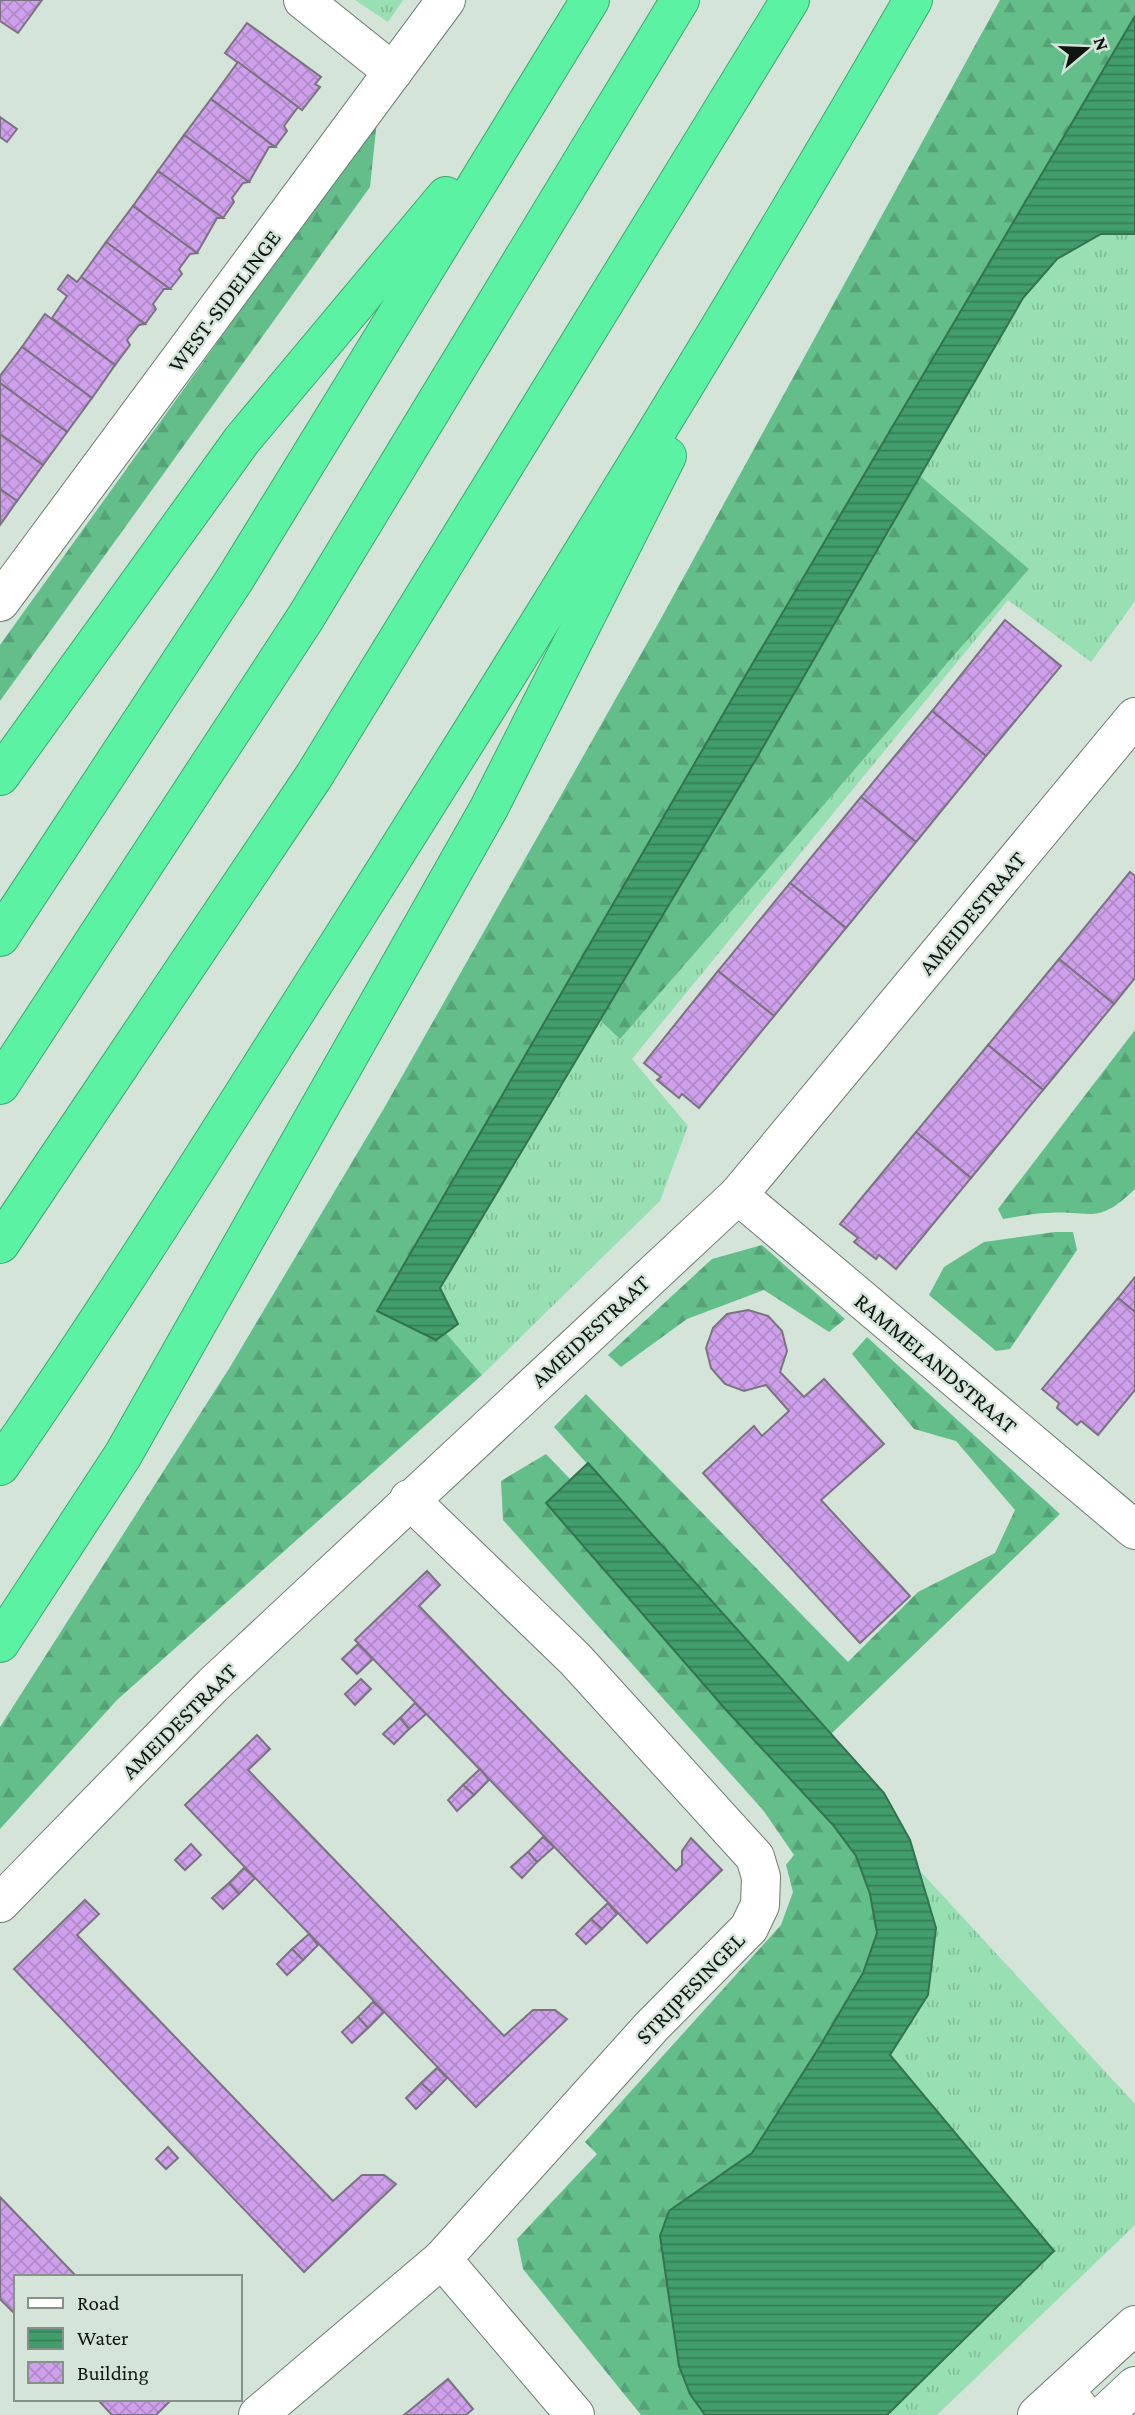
<svg xmlns="http://www.w3.org/2000/svg" width="1135" height="2415" viewBox="0 0 1135 2415" font-family="'Crimson Pro',serif">
<style>
.grass{fill:url(#grass-tufts)}
.forest{fill:url(#forest-firs)}
.water{fill:url(#water-rules);stroke:#327450;stroke-width:2}
.building{fill:url(#building-cross-hatch);stroke:#7b7381;stroke-width:2}
.lines{fill:none;stroke-linecap:round;stroke-linejoin:round}
.minor-casing{stroke:#6d7c72;stroke-width:40}
.tertiary-casing{stroke:#6d7c72;stroke-width:40}
.motorway-casing{stroke:#40a570;stroke-width:40}
.minor{stroke:#fff;stroke-width:38}
.tertiary{stroke:#fff;stroke-width:38}
.motorway{stroke:#5bf2a3;stroke-width:38}
.labels{text-anchor:middle;dominant-baseline:central;stroke-width:5;stroke-linejoin:round;paint-order:stroke}
.street-label{font-size:23px;fill:#0f1511;stroke:#d4e4d9}
</style>
<defs>
<pattern id="grass-tufts" width="24" height="20" patternUnits="userSpaceOnUse" patternTransform="scale(1.75)"><rect width="24" height="20" fill="#98dfb3"/><path d="M3 7l-1-3M5 7V3M7 7l1-3M15 17l-1-3M17 17v-4M19 17l1-3" fill="none" stroke="#82be99"/></pattern>
<pattern id="forest-firs" width="22" height="20" patternUnits="userSpaceOnUse" patternTransform="scale(1.75)"><rect width="22" height="20" fill="#63be8a"/><path d="M5 1l3.5 6h-7zM16 11l3.5 6h-7z" fill="#55a276"/></pattern>
<pattern id="water-rules" width="6" height="5" patternUnits="userSpaceOnUse" patternTransform="scale(1.75)"><rect width="6" height="5" fill="#419d6b"/><path d="M0 2.5h6" fill="none" stroke="#357f57"/></pattern>
<pattern id="building-cross-hatch" width="8" height="8" patternUnits="userSpaceOnUse" patternTransform="scale(1.75)"><rect width="8" height="8" fill="#cfa0ec"/><path d="M0 0l8 8M0 8l8-8" fill="none" stroke="#b189c9"/></pattern>
</defs>
<rect width="100%" height="100%" fill="#d4e4d9"/>
<!-- grass -->
<g class="grass">
<polygon points="355,0 403,0 388,22"/>
<polygon points="1102,234 1135,234 1135,601 1091,662 1008,600 632,1059 688,1126 660,1201 482,1375 446,1333 457,1324 440,1288 600,1020 620,1038 1029,569 920,476 1023,298 1057,259"/>
<polygon points="921,1872 1135,2104 1135,2225 937,2415 887,2415 1054,2251 890,2055 928,1994 936,1928"/>
</g>
<!-- forest -->
<g class="forest">
<polygon points="1000,0 1135,0 1135,16 747,673 377,1311 436,1340 446,1333 482,1375 117,1700 0,1829 0,1727 230,1367 383,1110 658,624"/>
<polygon points="377,120 370,187 0,701 0,645"/>
<polygon points="920,476 1029,569 620,1039 600,1020"/>
<path d="M1135 1030V1189C1097 1226 1092 1210 1048 1213 1033 1213 1017 1217 1003 1219L998 1209Z"/>
<polygon points="1055,1232 1073,1232 1077,1250 1010,1349 996,1351 929,1295 944,1267 984,1242"/>
<polygon points="762,1245 845,1319 829,1332 764,1290 687,1319 621,1367 608,1355 712,1259"/>
<polygon points="867,1337 1060,1514 831,1734 554,1427 586,1394 848,1662 918,1592 995,1553 1015,1510 956,1441 914,1429 852,1354"/>
<polygon points="546,1454 570,1479 546,1503 727,1711 833,1825 856,1856 870,1894 877,1933 863,1973 820,2046 752,2153 669,2211 660,2235 679,2366 690,2394 705,2415 641,2415 523,2269 517,2239 597,2154 585,2142 781,1925 793,1892 786,1865 794,1855 763,1810 503,1520 501,1481"/>
</g>
<!-- water -->
<g class="water">
<polygon points="1135,16 1135,234 1101,234 1057,259 1023,298 759,754 440,1288 458,1324 436,1340 377,1311 747,673"/>
<polygon points="588,1463 884,1793 910,1840 936,1928 928,1995 890,2055 1054,2251 887,2415 705,2415 690,2394 679,2366 660,2236 669,2211 752,2153 820,2046 863,1973 877,1933 870,1894 856,1856 833,1825 727,1711 546,1503"/>
</g>
<!-- building -->
<g class="building">
<polygon points="0,0 42,0 18,33 0,21"/>
<polygon points="247,23 321,77 315,84 320,87 302,110 225,53"/>
<polygon points="238,62 298,107 284,126 287,131 275,147 211,99"/>
<polygon points="211,99 275,147 269,147 249,182 184,135"/>
<polygon points="0,117 17,129 7,142 0,137"/>
<polygon points="184,135 249,182 243,183 232,198 234,202 223,218 158,171"/>
<polygon points="158,171 223,218 217,218 197,253 133,206"/>
<polygon points="133,206 197,253 190,254 179,269 182,274 170,289 106,242"/>
<polygon points="106,242 170,289 164,289 153,304 156,309 145,324 81,277"/>
<polygon points="68,275 77,282 81,277 145,324 139,325 127,340 130,345 115,365 52,318 67,296 58,289"/>
<polygon points="45,314 115,365 92,398 22,347"/>
<polygon points="22,347 92,398 67,432 0,383 0,376"/>
<polygon points="0,383 67,432 43,465 0,434"/>
<polygon points="0,434 43,465 17,501 0,489"/>
<polygon points="0,489 17,501 0,525"/>
<polygon points="1005,620 1061,666 986,756 932,711"/>
<polygon points="932,711 986,756 916,842 861,797"/>
<polygon points="861,797 916,842 846,928 790,883"/>
<polygon points="1130,872 1135,876 1135,978 1114,1004 1059,959"/>
<polygon points="790,883 846,928 774,1016 718,971"/>
<polygon points="1059,959 1114,1004 1043,1090 988,1045"/>
<polygon points="718,971 774,1016 699,1108 682,1094 679,1098 657,1080 661,1077 644,1063"/>
<polygon points="988,1045 1043,1090 971,1178 916,1132"/>
<polygon points="916,1132 971,1178 896,1269 879,1255 876,1259 854,1242 858,1238 840,1224"/>
<polygon points="1135,1277 1135,1312 1118,1298"/>
<polygon points="1118,1298 1135,1312 1135,1390 1098,1435 1081,1421 1077,1425 1057,1408 1059,1403 1042,1389"/>
<polygon points="748,1310 768,1316 782,1331 787,1351 780,1372 804,1397 824,1379 884,1444 821,1500 910,1596 860,1643 703,1473 754,1426 762,1436 789,1411 766,1385 744,1391 725,1384 711,1368 706,1348 713,1328 727,1314"/>
<polygon points="427,1571 440,1585 419,1606 676,1871 682,1865 682,1851 691,1838 722,1870 647,1943 355,1640"/>
<polygon points="358,1644 373,1659 357,1674 342,1659"/>
<polygon points="361,1679 371,1689 355,1705 345,1694"/>
<polygon points="415,1703 426,1714 409,1729 400,1718"/>
<polygon points="400,1718 409,1729 394,1744 383,1734"/>
<polygon points="257,1735 270,1749 248,1770 504,2036 533,2010 555,2010 567,2019 476,2107 185,1805"/>
<polygon points="480,1769 489,1780 474,1795 463,1785"/>
<polygon points="463,1785 474,1795 457,1811 448,1800"/>
<polygon points="543,1837 554,1847 537,1862 528,1852"/>
<polygon points="191,1844 201,1855 185,1870 175,1860"/>
<polygon points="528,1852 537,1862 522,1878 511,1867"/>
<polygon points="244,1868 255,1878 239,1894 229,1883"/>
<polygon points="229,1883 239,1894 223,1909 212,1898"/>
<polygon points="85,1900 99,1914 77,1935 333,2201 362,2175 384,2175 396,2184 304,2272 14,1969"/>
<polygon points="608,1903 617,1914 602,1929 591,1919"/>
<polygon points="591,1919 602,1929 586,1944 576,1934"/>
<polygon points="309,1934 318,1945 303,1960 292,1949"/>
<polygon points="292,1949 303,1960 287,1975 277,1964"/>
<polygon points="373,2002 384,2012 368,2028 358,2017"/>
<polygon points="358,2017 368,2028 352,2043 342,2032"/>
<polygon points="437,2068 447,2078 432,2093 421,2083"/>
<polygon points="421,2083 432,2093 416,2109 406,2098"/>
<polygon points="168,2147 178,2158 166,2169 156,2159"/>
<polygon points="0,2197 77,2277 16,2277 16,2315 0,2299"/>
<polygon points="448,2379 473,2409 466,2415 404,2415"/>
<polygon points="97,2399 172,2399 156,2415 112,2415"/>
</g>
<g class="lines">
<defs>
<g id="minor">
<polyline points="303,0 393,72"/>
<polyline points="0,602 446,0"/>
<polyline points="738,1195 1135,1530"/>
<polyline points="0,1903 213,1685 738,1195 1135,717"/>
<polyline points="442,2259 575,2415"/>
<polyline points="1065,2392 1085,2415"/>
<polyline points="258,2415 442,2259 652,2026 749,1928 760,1905 761,1877 755,1857 575,1659 409,1499"/>
</g>
<g id="tertiary">
<polyline points="1037,2415 1135,2325"/>
<polyline points="1104,2415 1135,2386"/>
</g>
<g id="motorway">
<polyline points="0,776 242,440 446,196"/>
<polyline points="0,937 235,579 590,0"/>
<polyline points="0,1085 306,617 680,0"/>
<polyline points="0,1244 314,776 790,0"/>
<path d="M0 1466C114 1302 219 1132 326 964 527 646 725 326 913 0"/>
<polyline points="0,1643 123,1455 489,808 667,456"/>
</g>
</defs>
<!-- minor casing -->
<use href="#minor" class="minor-casing"/>
<!-- tertiary casing -->
<use href="#tertiary" class="tertiary-casing"/>
<!-- motorway casing -->
<use href="#motorway" class="motorway-casing"/>
<!-- minor -->
<use href="#minor" class="minor"/>
<!-- tertiary -->
<use href="#tertiary" class="tertiary"/>
<!-- motorway -->
<use href="#motorway" class="motorway"/>
</g>
<g class="labels">
<!-- street labels -->
<g class="street-label">
<text transform="translate(224 301) rotate(-53)">WEST-SIDELINGE</text>
<text transform="translate(972 913) rotate(-50)">AMEIDESTRAAT</text>
<text transform="translate(590 1331) rotate(-43)">AMEIDESTRAAT</text>
<text transform="translate(936 1363) rotate(40)">RAMMELANDSTRAAT</text>
<text transform="translate(179 1721) rotate(-45)">AMEIDESTRAAT</text>
<text transform="translate(690 1988) rotate(-46)">STRIJPESINGEL</text>
</g>
</g>
<!-- legend -->
<rect x="14" y="2275" width="228" height="126" fill="#d4e4d9" stroke="#859189" stroke-width="2"/>
<rect x="28" y="2298" width="35" height="10" fill="#ffffff" stroke="#859189" stroke-width="2"/>
<text x="77" y="2310" font-size="21" fill="#0f1511">Road</text>
<rect x="28" y="2328" width="35" height="21" fill="url(#water-rules)" stroke="#859189" stroke-width="2"/>
<text x="77" y="2345" font-size="21" fill="#0f1511">Water</text>
<rect x="28" y="2362" width="35" height="21" fill="url(#building-cross-hatch)" stroke="#859189" stroke-width="2"/>
<text x="77" y="2380" font-size="21" fill="#0f1511">Building</text>
<!-- north arrow -->
<g transform="translate(1086 49) rotate(71)" stroke="#d4e4d9" stroke-width="5" paint-order="stroke">
<path d="M0-5L12 26L0 18L-12 26Z" fill="#0f1511"/>
<text y="-10" font-size="19" font-weight="bold" text-anchor="middle" fill="#0f1511">N</text>
</g>
</svg>
